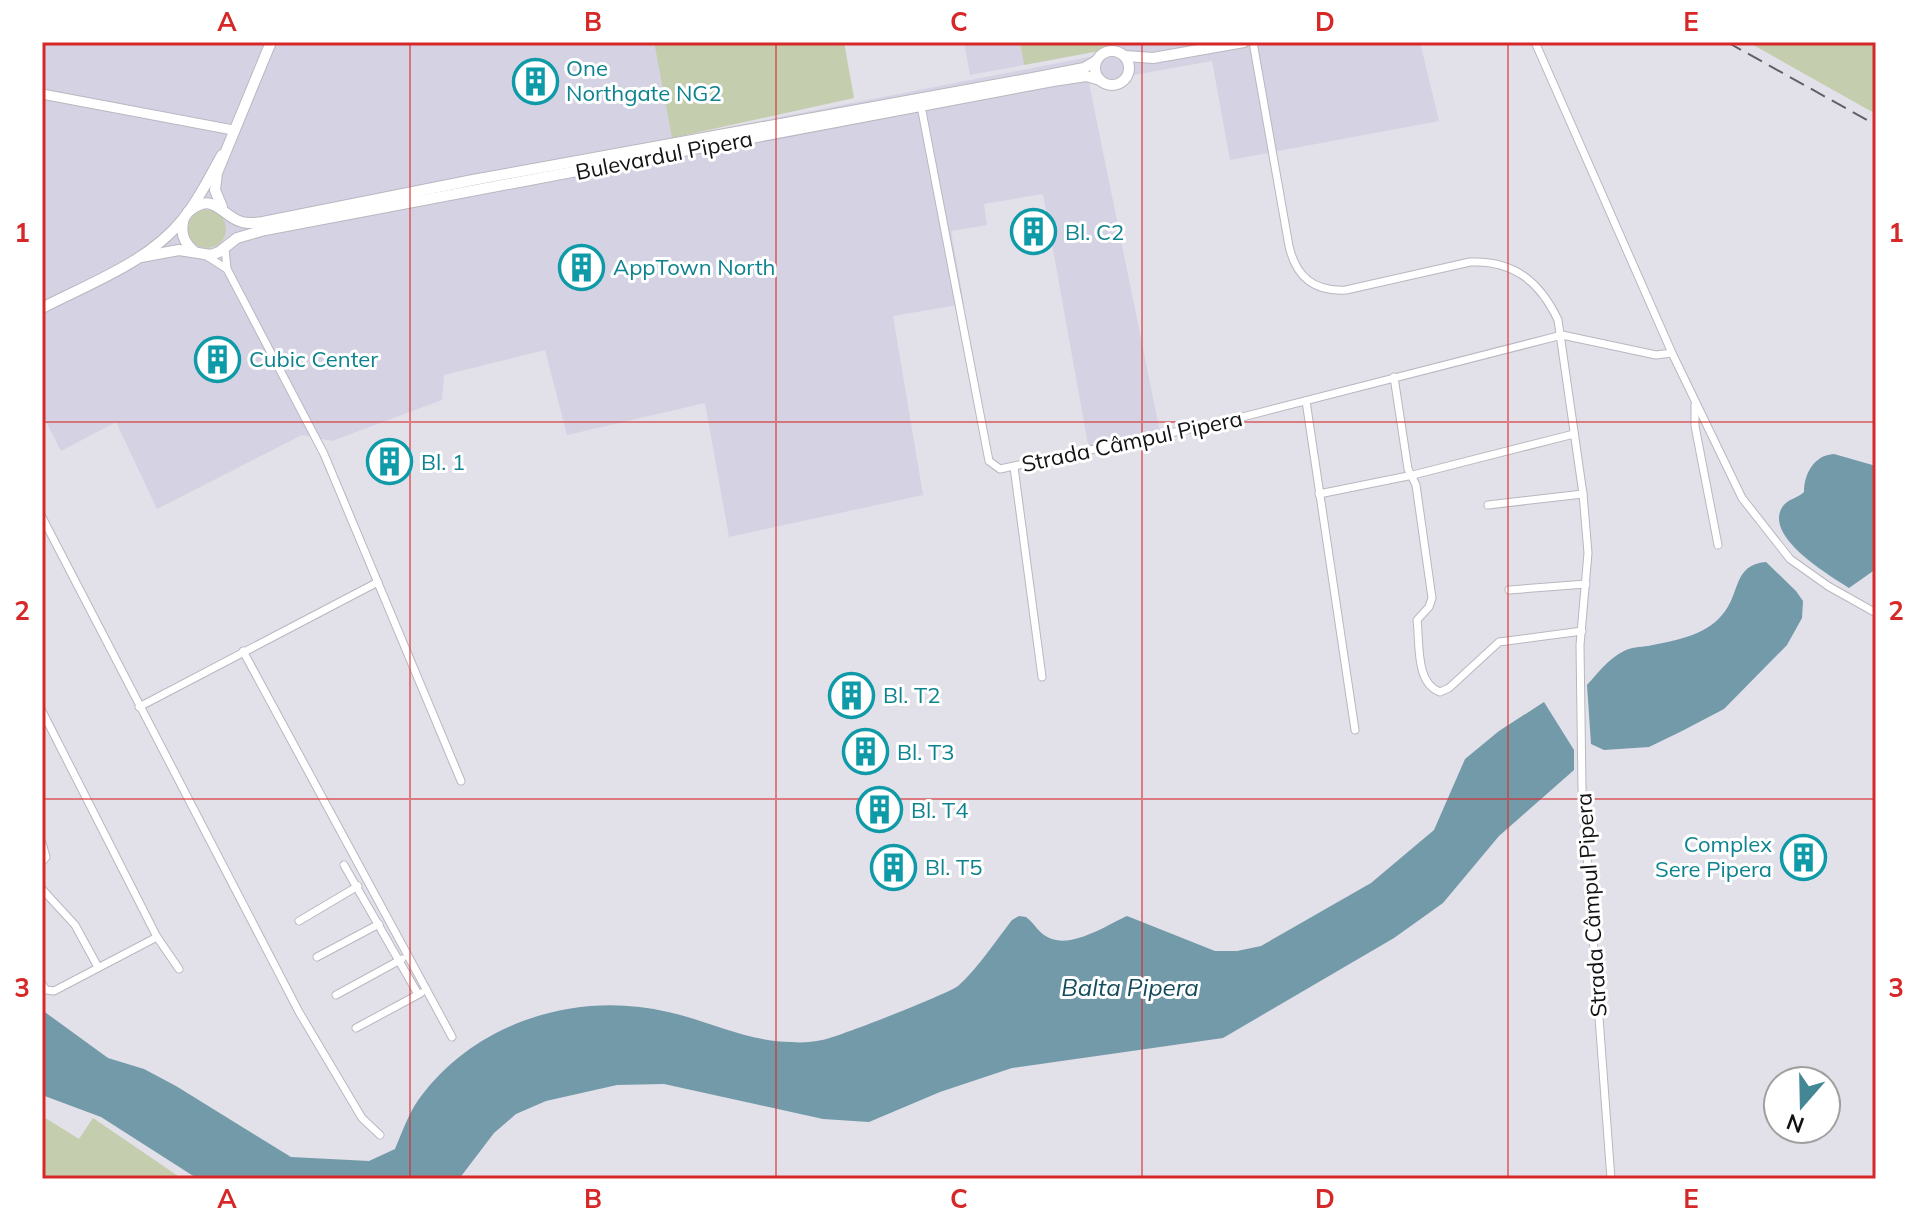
<svg xmlns="http://www.w3.org/2000/svg" width="1918" height="1221" viewBox="0 0 1918 1221" font-family="Mulish,sans-serif">
<style>
.built{fill:#d5d2e3}
.green{fill:#c4cdad}
.water{fill:#739aa9}
.lines{fill:none;stroke-linecap:round;stroke-linejoin:round}
.minor-casing{stroke:#b9b7c0;stroke-width:9}
.tertiary-casing{stroke:#b9b7c0;stroke-width:11}
.secondary-casing{stroke:#b9b7c0;stroke-width:12}
.minor{stroke:#fff;stroke-width:7}
.tertiary{stroke:#fff;stroke-width:9}
.secondary{stroke:#fff;stroke-width:10}
.rail{stroke:#626065;stroke-width:2;stroke-dasharray:16 8;stroke-linecap:butt}
.grid{fill:none;stroke:#d62828;stroke-width:2;stroke-opacity:0.55}
.labels{text-anchor:middle;dominant-baseline:central;stroke-width:6;stroke-linejoin:round;paint-order:stroke}
.culture-label{font-size:22px;fill:#0d838f;stroke:#fff;text-anchor:start}
.street-label{font-size:22px;fill:#121114;stroke:#fff}
.water-label{font-size:24px;font-style:italic;fill:#154c5d;stroke:#fff}
.neatline{fill:none;stroke:#d62828;stroke-width:3}
.grid-label{font-size:26px;text-anchor:middle;font-weight:bold;fill:#d62828}
</style>
<rect width="100%" height="100%" fill="#e2e0e9"/>
<!-- built -->
<g class="built">
<polygon points="42,42 654,42 672,138 1110,53 1109,42 1420,42 1439,121 1230,160 1212,61 1089,83 1160,432 1089,450 1043,194 984,204 987,225 951,231 964,304 893,316 923,495 729,537 705,403 567,435 545,350 444,375 442,400 332,441 302,435 157,509 116,422 61,451 42,414"/>
<polygon points="964,42 1020,42 1024,65 970,75"/>
</g>
<!-- green -->
<g class="green">
<polygon points="654,42 844,42 854,98 672,138"/>
<polygon points="1020,42 1109,42 1110,49 1024,65"/>
<polygon points="1748,42 1876,42 1876,114"/>
<circle cx="207" cy="229" r="19"/>
<polygon points="42,1116 79,1139 93,1118 178,1176 178,1179 42,1179"/>
</g>
<!-- water -->
<g class="water">
<path d="M1834 454 1876 466V569L1849 588C1829 575 1762 536 1783 506 1788 499 1798 498 1804 492 1804 474 1814 455 1834 454Z"/>
<path d="M1766 562 1796 591 1803 601 1802 618 1787 645 1724 709 1682 731 1649 747 1604 750 1591 744 1587 685C1598 673 1608 659 1624 651 1631 647 1640 647 1648 646 1673 641 1705 636 1722 615 1741 594 1732 565 1766 562Z"/>
<path d="M1544 702 1574 750V770L1499 836 1443 903 1394 938 1223 1038 1012 1068 940 1092 869 1122 823 1119 664 1084 617 1085 546 1101 516 1114 494 1133 459 1179H198L101 1117 42 1095V1010L108 1058 144 1069 176 1086 291 1157 369 1161 395 1149C401 1135 407 1118 415 1105 470 1023 575 990 668 1012 710 1021 748 1042 792 1042 801 1043 813 1042 822 1040 836 1038 950 993 958 986 978 968 995 942 1012 920L1019 916 1026 917C1033 922 1037 930 1044 935 1067 952 1105 926 1127 916L1215 951H1237L1261 946 1371 883 1434 830 1465 759 1499 731Z"/>
</g>
<g class="lines">
<defs>
<g id="minor">
<path d="M1253 42 1289 246C1296 277 1314 292 1346 290L1470 262C1514 260 1540 282 1558 320L1583 494 1588 553 1580 645 1582 789 1611 1179"/>
<polyline points="1535,42 1672,353 1742,498 1790,559 1828,586 1876,613"/>
<polyline points="921,106 989,461 1000,469 1227,421 1562,335 1656,355 1672,353"/>
<polyline points="225,248 227,269 324,454 461,781"/>
<polyline points="205,255 227,269"/>
<path d="M1394 377 1408 469 1416 485 1432 598 1429 607 1417 620C1420 643 1415 683 1440 692L1449 688 1499 642 1582 631"/>
<polyline points="1306,401 1355,730"/>
<polyline points="1695,405 1695,426 1718,545"/>
<polyline points="1014,467 1042,677"/>
<polyline points="1319,494 1413,475 1574,434"/>
<polyline points="1488,505 1583,494"/>
<polyline points="42,517 299,1012 362,1118 380,1135"/>
<polyline points="1509,590 1586,584"/>
<polyline points="243,651 452,1037"/>
<polyline points="139,707 378,582"/>
<polyline points="42,711 157,937 179,969"/>
<polyline points="42,843 46,857 42,862"/>
<polyline points="344,865 418,994"/>
<polyline points="42,889 75,925 98,967"/>
<polyline points="299,921 358,886"/>
<polyline points="317,957 379,924"/>
<polyline points="42,984 46,990 54,991 157,937"/>
<polyline points="336,995 402,959"/>
<polyline points="356,1028 421,993"/>
</g>
<polyline id="tertiary" points="42,94 233,130"/>
<g id="secondary">
<circle cx="1112" cy="68" r="17"/>
<polyline points="1125,56 1153,58 1244,42"/>
<polyline points="222,207 215,190 217,173 271,42"/>
<path d="M188 212C215 190 220 216 242 222 249 224 256 223 263 222L473 180 1038 77 1084 68 1096 61"/>
<path d="M184 218C180 232 183 242 195 252"/>
<polyline points="141,257 179,250 211,255 219,252 237,238 265,230 1053,81 1086,76 1100,80"/>
<path d="M42 308C90 283 149 262 183 219 199 200 210 176 222 155"/>
</g>
</defs>
<!-- minor casing -->
<use href="#minor" class="minor-casing"/>
<!-- tertiary casing -->
<use href="#tertiary" class="tertiary-casing"/>
<!-- secondary casing -->
<use href="#secondary" class="secondary-casing"/>
<!-- minor -->
<use href="#minor" class="minor"/>
<!-- tertiary -->
<use href="#tertiary" class="tertiary"/>
<!-- secondary -->
<use href="#secondary" class="secondary"/>
<!-- rail -->
<polyline class="rail" points="1727,42 1876,125"/>
</g>
<!-- grid -->
<path class="grid" d="M410 42V1179M776 42V1179M1142 42V1179M1508 42V1179M42 422H1876M42 799H1876"/>
<!-- icons -->
<defs>
<symbol id="building-ring" viewBox="-11 -11 22 22"><circle r="9.5" fill="#fff" stroke="#0f9aa8" stroke-width="1.5"/><path d="M-4-6H4V6H1V3H-1V6H-4ZM-2.5-4.3h1.7v1.8h-1.7ZM.8-4.3h1.7v1.8H.8ZM-2.5-1h1.7V.8h-1.7ZM.8-1h1.7V.8H.8Z" fill="#0f9aa8"/></symbol>
</defs>
<g fill-rule="evenodd">
<use href="#building-ring" x="510" y="56" width="51" height="51"/>
<use href="#building-ring" x="1008" y="206" width="51" height="51"/>
<use href="#building-ring" x="556" y="242" width="51" height="51"/>
<use href="#building-ring" x="192" y="334" width="51" height="51"/>
<use href="#building-ring" x="364" y="436" width="51" height="51"/>
<use href="#building-ring" x="826" y="670" width="51" height="51"/>
<use href="#building-ring" x="840" y="726" width="51" height="51"/>
<use href="#building-ring" x="854" y="784" width="51" height="51"/>
<use href="#building-ring" x="1778" y="832" width="51" height="51"/>
<use href="#building-ring" x="868" y="842" width="51" height="51"/>
</g>
<g class="labels">
<!-- culture labels -->
<g class="culture-label">
<text x="566" y="68">One<tspan x="566" dy="25">Northgate NG2</tspan></text>
<text x="1065" y="232">Bl. C2</text>
<text x="613" y="267">AppTown North</text>
<text x="249" y="359">Cubic Center</text>
<text x="421" y="462">Bl. 1</text>
<text x="883" y="695">Bl. T2</text>
<text x="897" y="752">Bl. T3</text>
<text x="911" y="810">Bl. T4</text>
<text x="1772" y="844" text-anchor="end">Complex<tspan x="1772" dy="25">Sere Pipera</tspan></text>
<text x="925" y="867">Bl. T5</text>
</g>
<!-- street labels -->
<g class="street-label">
<text transform="translate(664 155) rotate(-11)">Bulevardul Pipera</text>
<text transform="translate(1132 441) rotate(-12)">Strada Câmpul Pipera</text>
<text transform="translate(1591 905) rotate(-94)">Strada Câmpul Pipera</text>
</g>
<!-- water labels -->
<g class="water-label">
<text x="1130" y="987">Balta Pipera</text>
</g>
</g>
<!-- border -->
<rect width="1918" height="1221" fill="none" stroke="#ffffff" stroke-width="88"/>
<!-- north arrow -->
<g transform="translate(1802 1105) rotate(200)"><circle r="38" fill="#ffffff" stroke="#a0a0a1" stroke-width="2"/>
<path d="M0-6L14 30L0 20L-14 30Z" fill="#438795"/>
<text y="-12" font-size="22" font-weight="bold" text-anchor="middle" fill="#121114">N</text>
</g>
<rect x="44" y="44" width="1830" height="1133" class="neatline"/>
<g class="grid-label">
<text x="227" y="31">A</text>
<text x="593" y="31">B</text>
<text x="959" y="31">C</text>
<text x="1325" y="31">D</text>
<text x="1691" y="31">E</text>
<text x="22" y="242">1</text>
<text x="1896" y="242">1</text>
<text x="22" y="620">2</text>
<text x="1896" y="620">2</text>
<text x="22" y="997">3</text>
<text x="1896" y="997">3</text>
<text x="227" y="1208">A</text>
<text x="593" y="1208">B</text>
<text x="959" y="1208">C</text>
<text x="1325" y="1208">D</text>
<text x="1691" y="1208">E</text>
</g>
</svg>
